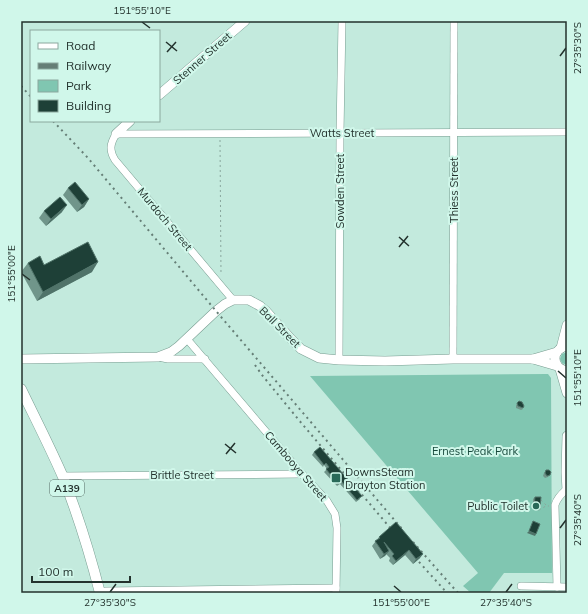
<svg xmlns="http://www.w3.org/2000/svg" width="588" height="614" viewBox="0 0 588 614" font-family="Mulish,sans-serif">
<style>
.green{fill:#80c6b1}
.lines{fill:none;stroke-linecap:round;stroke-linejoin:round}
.minor-casing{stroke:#789d91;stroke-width:8}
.major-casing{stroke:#789d91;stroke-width:10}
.highway-casing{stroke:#789d91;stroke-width:11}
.path{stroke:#89a79d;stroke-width:1;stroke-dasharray:2 3;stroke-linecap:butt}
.minor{stroke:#fff;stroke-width:7}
.major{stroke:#fff;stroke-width:9}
.highway{stroke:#fff;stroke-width:10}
.rail{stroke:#657e76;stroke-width:2;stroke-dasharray:2 4;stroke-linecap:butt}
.wall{fill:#70958a}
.shaded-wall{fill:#507369}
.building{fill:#1e4037;stroke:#507369}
.ticks{fill:none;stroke:#23322d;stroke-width:1.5}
.poi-dot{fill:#286958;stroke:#d0f7ea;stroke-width:1.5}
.labels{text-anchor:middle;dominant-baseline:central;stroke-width:4;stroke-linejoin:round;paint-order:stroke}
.shield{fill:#d0f7ea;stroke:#576d66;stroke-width:1}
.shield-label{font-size:10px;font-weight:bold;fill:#23322d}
.street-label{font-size:11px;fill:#23322d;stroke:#d0f7ea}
.park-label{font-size:11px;fill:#16483b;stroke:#d0f7ea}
.poi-label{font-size:11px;fill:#23322d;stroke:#d0f7ea;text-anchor:start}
.neatline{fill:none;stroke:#23322d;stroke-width:1.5}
.ticks-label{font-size:10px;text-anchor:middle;fill:#23322d}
</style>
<rect width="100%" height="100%" fill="#c3eadd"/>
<!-- green -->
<g class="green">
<polygon points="567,352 567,365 562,363 560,359 562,354"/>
<polygon points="548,374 551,378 552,573 504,573 489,593 471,593 463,586 478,573 310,376"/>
</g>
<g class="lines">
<defs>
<g id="minor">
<path d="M233 300 115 160C109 150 110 144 116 134L567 132"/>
<polyline points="187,339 302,474 327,501 335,514 337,528 336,593"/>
<polyline points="158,357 168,359 205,359"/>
<polyline points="453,359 454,21"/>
<polyline points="339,360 340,133 342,21"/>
<polyline points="62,476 302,474"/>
<polyline points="521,586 567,587"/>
<path d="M557 587 555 505C557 498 561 494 567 489"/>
<polyline points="100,592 106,591 336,588"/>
</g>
<g id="major">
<polyline points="159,95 245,21"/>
<polyline points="116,134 130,121"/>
<path d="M567 346C551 349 551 368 567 371"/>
<polyline points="561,348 567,325"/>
<polyline points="21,359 158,357 171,352 179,346 216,311 225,304 233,300 249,300 260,306 266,311 291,339 301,349 319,358 339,360 385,361 453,359 533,359 557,366"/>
<polyline points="533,359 557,352"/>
<polyline points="560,369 567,393"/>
<polyline points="567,436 566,472 567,490"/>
</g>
<path id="highway" d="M21 389C35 418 50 447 63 477 78 515 90 554 100 593"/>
</defs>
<!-- minor casing -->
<use href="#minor" class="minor-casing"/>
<!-- major casing -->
<use href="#major" class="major-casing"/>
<!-- highway casing -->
<use href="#highway" class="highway-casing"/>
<!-- path -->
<g class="path">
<polyline points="220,140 221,275"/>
<polyline points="541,500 546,505"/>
<polyline points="533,509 539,510"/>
<polyline points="539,510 546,506 549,506"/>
</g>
<!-- minor -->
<use href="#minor" class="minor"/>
<!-- major -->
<use href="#major" class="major"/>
<!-- highway -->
<use href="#highway" class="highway"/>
<!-- rail -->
<g class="rail">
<polyline points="21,86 31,97"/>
<polyline points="53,121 88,158 216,311 403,530"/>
<polyline points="255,365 262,375 298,419 397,536"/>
<polyline points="413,542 458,593"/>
<polyline points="411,553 447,593"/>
</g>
</g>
<!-- wall -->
<g class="wall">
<polygon points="68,188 89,199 84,207 77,212 63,195"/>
<polygon points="44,211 62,212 46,226 39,218"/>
<polygon points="28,263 92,272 37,301 21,272"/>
<polygon points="517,403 523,409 521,410 516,408 516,406"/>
<polygon points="320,447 360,499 356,502 340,484 337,486 324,472 327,469 324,465 323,467 312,455 314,452"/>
<polygon points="546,470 550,475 548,477 545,478 543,476 544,473"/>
<polygon points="535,497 539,509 533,509 533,499"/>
<polygon points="396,522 420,558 413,564 405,555 393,565 389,561 390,558 386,554 380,559 372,546 379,537"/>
</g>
<!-- shaded-wall -->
<g class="shaded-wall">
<polygon points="89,199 84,207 77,212 82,205"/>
<polygon points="67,205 62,212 46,226 51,219"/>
<polygon points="98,262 92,272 37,301 43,292"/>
<polygon points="534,507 540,507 539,509 533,509"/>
<polygon points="529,531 536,534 535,536 527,533"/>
<polygon points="409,550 405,555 393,565 396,561"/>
<polygon points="389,551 385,556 380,559 384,554"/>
<polygon points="423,554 420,558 413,564 416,559"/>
</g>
<!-- building -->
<g class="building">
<polygon points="75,182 89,199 82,205 68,188"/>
<polygon points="60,197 67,205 51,219 44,211"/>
<polygon points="88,242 98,262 43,292 28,263 40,256 44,265"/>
<polygon points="519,401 522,402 524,406 523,408 518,406 517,403"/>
<polygon points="320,447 362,496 357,500 341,481 338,484 326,469 329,467 326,463 324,465 314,452"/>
<polygon points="546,470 549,470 551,472 550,475 547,476 545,473"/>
<polygon points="535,497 541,497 540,507 534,507"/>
<polygon points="533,521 540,524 536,534 529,531"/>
<polygon points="396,522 423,554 416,559 409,550 396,561 392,556 394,554 384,542 389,551 384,554 375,541 380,538 379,537"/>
</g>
<!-- ticks -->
<path class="ticks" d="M142 22 150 28M166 42 177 51M167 52 176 42M560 56 566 48M399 237 409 246M399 247 408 236M22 274 30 280M558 371 566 378M225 444 236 453M226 454 235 443M560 528 566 520M394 586 401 592M110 592 116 584M506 592 512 584"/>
<!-- markers -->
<g class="poi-dot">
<rect x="331" y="473" width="10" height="10" rx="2"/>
<circle cx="536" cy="506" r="4"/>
</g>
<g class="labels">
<!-- shield labels -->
<rect class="shield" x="50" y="480" width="34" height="16" rx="3"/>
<g class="shield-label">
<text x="67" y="488">A139</text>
</g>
<!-- street labels -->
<g class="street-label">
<text transform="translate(202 58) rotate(-41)">Stenner Street</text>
<text x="342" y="133">Watts Street</text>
<text transform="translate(454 190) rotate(-90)">Thiess Street</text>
<text transform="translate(340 191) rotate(-90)">Sowden Street</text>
<text transform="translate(165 219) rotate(50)">Murdoch Street</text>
<text transform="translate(280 327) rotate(45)">Ball Street</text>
<text transform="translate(296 466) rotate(49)">Cambooya Street</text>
<text x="182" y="475">Brittle Street</text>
</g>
<!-- park labels -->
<g class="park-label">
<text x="475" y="451">Ernest Peak Park</text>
</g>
<!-- poi labels -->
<g class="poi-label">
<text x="345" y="472">DownsSteam<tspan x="345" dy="13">Drayton Station</tspan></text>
<text x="528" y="506" text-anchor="end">Public Toilet</text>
</g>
</g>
<!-- border -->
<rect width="588" height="614" fill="none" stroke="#d0f7ea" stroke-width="44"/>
<!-- legend -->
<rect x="30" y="30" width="130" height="92" fill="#d0f7ea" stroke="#8ba89e"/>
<rect x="38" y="43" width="20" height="6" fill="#ffffff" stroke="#8ba89e"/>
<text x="66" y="50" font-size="12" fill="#23322d">Road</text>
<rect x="38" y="63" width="20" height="6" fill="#657e76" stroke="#8ba89e"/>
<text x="66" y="70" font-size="12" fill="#23322d">Railway</text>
<rect x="38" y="80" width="20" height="12" fill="#80c6b1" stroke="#8ba89e"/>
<text x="66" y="90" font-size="12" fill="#23322d">Park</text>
<rect x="38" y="100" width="20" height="12" fill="#1e4037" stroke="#8ba89e"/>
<text x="66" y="110" font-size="12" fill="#23322d">Building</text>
<!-- scale -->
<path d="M32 576v6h98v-6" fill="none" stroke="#23322d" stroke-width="2"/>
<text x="38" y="576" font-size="12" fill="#23322d" stroke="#d0f7ea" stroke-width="3" paint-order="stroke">100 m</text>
<rect x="22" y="22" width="544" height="570" class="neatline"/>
<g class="ticks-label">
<text x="142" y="14">151°55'10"E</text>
<text transform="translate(577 48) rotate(-90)" y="4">27°35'30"S</text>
<text transform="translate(11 274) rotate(-90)" y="4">151°55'00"E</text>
<text transform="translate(577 378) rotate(-90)" y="4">151°55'10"E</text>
<text transform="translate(577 520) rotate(-90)" y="4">27°35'40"S</text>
<text x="110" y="606">27°35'30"S</text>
<text x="401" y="606">151°55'00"E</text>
<text x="506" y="606">27°35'40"S</text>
</g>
</svg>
